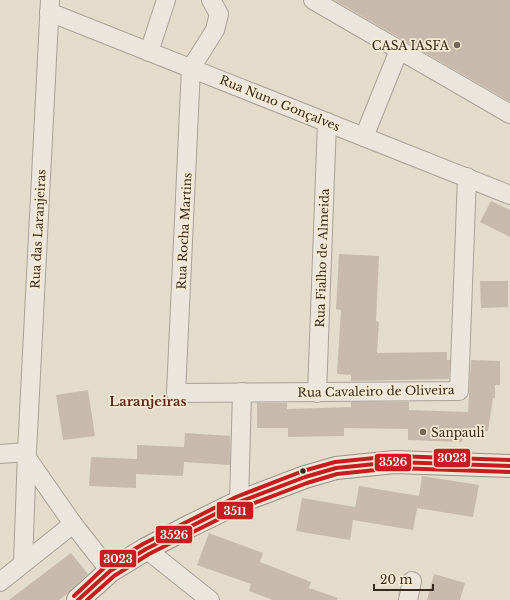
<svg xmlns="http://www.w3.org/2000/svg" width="510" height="600" viewBox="0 0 510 600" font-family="'Libre Baskerville',serif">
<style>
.building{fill:#c7baac}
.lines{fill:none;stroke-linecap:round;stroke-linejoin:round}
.street-casing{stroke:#a8a195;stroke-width:20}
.secondary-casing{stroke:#989084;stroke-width:24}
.street{stroke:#ebe6dd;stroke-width:18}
.secondary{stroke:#ebe6dd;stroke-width:22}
.bus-1-casing{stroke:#f5ead1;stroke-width:7}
.bus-2-casing{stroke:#f5ead1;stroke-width:7}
.bus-3-casing{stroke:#f5ead1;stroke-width:7}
.bus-1{stroke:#c61d23;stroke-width:4}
.bus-2{stroke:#c61d23;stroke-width:4}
.bus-3{stroke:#c61d23;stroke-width:4}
.poi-dot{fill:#73685a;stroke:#f5ead1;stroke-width:1.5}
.bus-dot{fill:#36291d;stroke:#f5ead1;stroke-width:1.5}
.labels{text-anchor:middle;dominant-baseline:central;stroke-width:3.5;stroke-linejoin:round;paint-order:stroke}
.poi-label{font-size:12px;fill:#36291d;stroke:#f5ead1;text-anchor:end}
.street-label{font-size:12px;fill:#36291d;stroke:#f5ead1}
.neighbourhood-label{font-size:13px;font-weight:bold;fill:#622a1d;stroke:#f5ead1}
.line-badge{stroke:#f5ead1;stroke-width:1.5}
.badge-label{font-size:11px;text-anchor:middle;font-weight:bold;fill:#fff}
</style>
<rect width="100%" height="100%" fill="#e3dccb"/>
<!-- building -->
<g class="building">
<polygon points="334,0 510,0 510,102"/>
<polygon points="491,201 510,210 510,237 480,222"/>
<polygon points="339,254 379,256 376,321 379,322 377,353 447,352 447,360 450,360 449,379 351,381 351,375 337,374 341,310 336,309"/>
<polygon points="480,281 508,281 508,307 481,308"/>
<polygon points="471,360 500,361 500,385 495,385 495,398 493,398 488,431 463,430 462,442 408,440 408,429 344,428 344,436 288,437 288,428 257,428 257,403 287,403 287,409 351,407 351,402 409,402 409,410 468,412"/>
<polygon points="88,390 95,436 63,440 56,395"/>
<polygon points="185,433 230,436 230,465 184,462 183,476 136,474 136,488 89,486 91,457 137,459 137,445 184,447"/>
<polygon points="422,476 479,485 473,517 417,508 419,498 413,530 353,520 350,540 296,531 302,498 355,507 354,514 359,486 419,496"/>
<polygon points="209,533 263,553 260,562 311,582 309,588 338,598 337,600 273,600 249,591 251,584 197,565"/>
<polygon points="71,553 88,574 68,593 59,600 9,600"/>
<polygon points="434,574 465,583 460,600 427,600"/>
</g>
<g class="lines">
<defs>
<g id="street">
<polyline points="211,0 219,14 215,30 191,68 176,393 459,391 467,177"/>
<polyline points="313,0 510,114"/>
<polyline points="49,12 510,195"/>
<polyline points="149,52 166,0"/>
<polyline points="364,137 399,50"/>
<polyline points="317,393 327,122"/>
<polyline points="0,454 27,452"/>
<polyline points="27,458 73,524 110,571"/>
<polyline points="239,502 242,392"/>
<polyline points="146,549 210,600"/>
<polyline points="23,563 27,452 50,0"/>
<polyline points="0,582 73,524"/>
<polyline points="408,600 412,581"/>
</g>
<polyline id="secondary" points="78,600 110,571 146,549 190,526 239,502 305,477 336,468 395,462 510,466"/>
</defs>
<!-- street casing -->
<use href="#street" class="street-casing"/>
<!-- secondary casing -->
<use href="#secondary" class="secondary-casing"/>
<!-- street -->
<use href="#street" class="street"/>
<!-- secondary -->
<use href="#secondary" class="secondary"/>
<defs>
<polyline id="bus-1" points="78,600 110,571 146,549 239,502 305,477 336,468 395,462 510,466"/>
<polyline id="bus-2" points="87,600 114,576 149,554 241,508 307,483 337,474 395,468 510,472"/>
<polyline id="bus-3" points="74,596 106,566 143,544 236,497 303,471 335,462 394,456 510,460"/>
</defs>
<!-- bus-1 casing -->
<use href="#bus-1" class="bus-1-casing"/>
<!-- bus-2 casing -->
<use href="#bus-2" class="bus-2-casing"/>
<!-- bus-3 casing -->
<use href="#bus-3" class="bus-3-casing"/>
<!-- bus-1 -->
<use href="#bus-1" class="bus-1"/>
<!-- bus-2 -->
<use href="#bus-2" class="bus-2"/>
<!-- bus-3 -->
<use href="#bus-3" class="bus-3"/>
</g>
<!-- markers -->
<g class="poi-dot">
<circle cx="457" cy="45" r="4"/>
<circle cx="423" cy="432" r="4"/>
</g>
<circle class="bus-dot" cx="303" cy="471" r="3.5"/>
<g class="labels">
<!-- poi labels -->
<g class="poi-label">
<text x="449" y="45">CASA IASFA</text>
<text x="431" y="432" text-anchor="start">Sanpauli</text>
</g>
<!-- street labels -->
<g class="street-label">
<text transform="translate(280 103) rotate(22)">Rua Nuno Gonçalves</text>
<text transform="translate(38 229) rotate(-87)">Rua das Laranjeiras</text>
<text transform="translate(184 231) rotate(-87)">Rua Rocha Martins</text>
<text transform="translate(322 258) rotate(-88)">Rua Fialho de Almeida</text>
<text transform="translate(376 391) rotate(-1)">Rua Cavaleiro de Oliveira</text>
</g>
<!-- neighbourhood labels -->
<g class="neighbourhood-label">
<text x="148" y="401">Laranjeiras</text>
</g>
</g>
<g class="line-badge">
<rect x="433" y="448" width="38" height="20" rx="4" fill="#c61d23"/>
<rect x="374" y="453" width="38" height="19" rx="4" fill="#c61d23"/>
<rect x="216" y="501" width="38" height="19" rx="4" fill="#c61d23"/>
<rect x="155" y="525" width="38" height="19" rx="4" fill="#c61d23"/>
<rect x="99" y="549" width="38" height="19" rx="4" fill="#c61d23"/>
</g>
<g class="badge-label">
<text x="452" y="462">3023</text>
<text x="393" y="466">3526</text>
<text x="235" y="515">3511</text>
<text x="174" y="539">3526</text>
<text x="118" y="563">3023</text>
</g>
<!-- scale -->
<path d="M374 584v6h59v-6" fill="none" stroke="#36291d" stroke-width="2"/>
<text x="380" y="584" font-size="12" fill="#36291d" stroke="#f5ead1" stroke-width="3" paint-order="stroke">20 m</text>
</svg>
